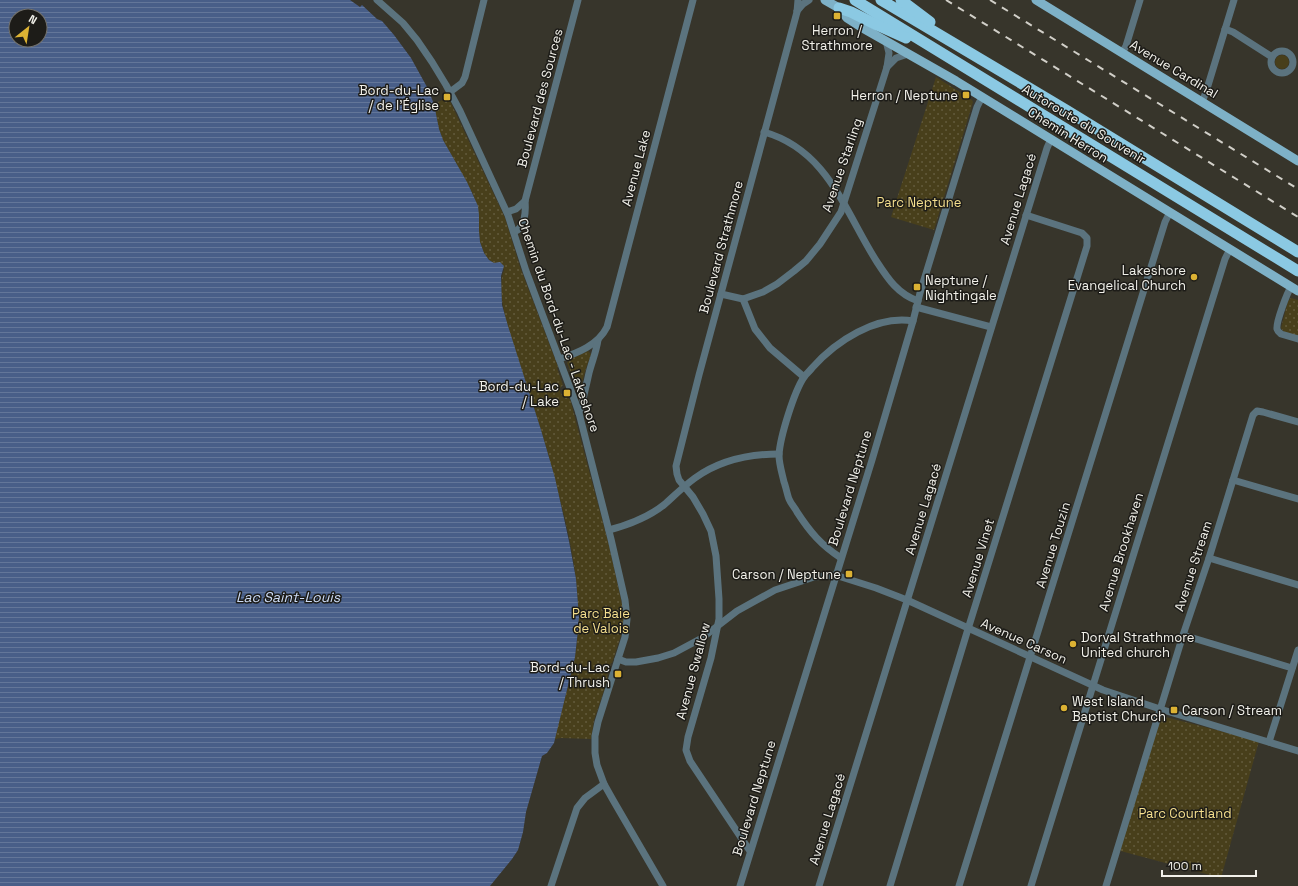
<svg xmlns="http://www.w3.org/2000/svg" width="1298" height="886" viewBox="0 0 1298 886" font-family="'Space Grotesk',sans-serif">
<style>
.green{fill:#483f1b}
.park{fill:url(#park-dots)}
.water{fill:url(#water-rules);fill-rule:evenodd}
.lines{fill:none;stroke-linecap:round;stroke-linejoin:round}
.minor{stroke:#5b737e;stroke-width:7}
.major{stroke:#7eb1c7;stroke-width:9}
.highway{stroke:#8bc9e3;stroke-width:11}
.rail{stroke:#d1cfc8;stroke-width:2;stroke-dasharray:7 7;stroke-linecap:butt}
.poi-dot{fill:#dcb233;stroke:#1d1c18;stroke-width:1.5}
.labels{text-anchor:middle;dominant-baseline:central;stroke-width:3;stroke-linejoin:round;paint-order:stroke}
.poi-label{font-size:13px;fill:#f2f1ea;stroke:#1d1c18;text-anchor:end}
.street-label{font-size:13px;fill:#f2f1ea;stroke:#1d1c18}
.park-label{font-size:13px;fill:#f5df8e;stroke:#1d1c18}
.water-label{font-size:14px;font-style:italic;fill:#cddcf7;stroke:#1d1c18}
</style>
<defs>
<pattern id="park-dots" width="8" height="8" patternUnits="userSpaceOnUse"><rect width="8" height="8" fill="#483f1b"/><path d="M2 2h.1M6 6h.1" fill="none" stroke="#635b3c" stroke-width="1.8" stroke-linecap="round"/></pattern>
<pattern id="water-rules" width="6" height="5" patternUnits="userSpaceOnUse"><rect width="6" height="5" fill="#485e88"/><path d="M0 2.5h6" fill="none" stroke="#637699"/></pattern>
</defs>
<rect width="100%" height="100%" fill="#37352b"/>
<!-- green -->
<circle class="green" cx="1282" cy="62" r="7"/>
<!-- park -->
<g class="park">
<polygon points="936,77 963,94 962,96 965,98 966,96 972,100 973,102 934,230 891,217"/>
<path d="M448 97 505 218 520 267 558 367 557 368 563 385 560 388V392L562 395 567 394 569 399H570L608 542 622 604 623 621 622 632 612 663H611L607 677 608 678 594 720 591 739 561 738 555 739C555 731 558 723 560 716 565 696 572 676 575 657 585 597 570 535 554 477 547 448 538 419 528 390 519 360 493 299 504 270L500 262 494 263 489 260 484 253 480 242 479 231V223L473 194 443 140 439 129 434 104Z"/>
<polygon points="1291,298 1298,300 1298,336 1284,332 1281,328 1288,301"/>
<polygon points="588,351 591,354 586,368 579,393 567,363 569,360"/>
<polygon points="1162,716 1259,741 1221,878 1117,850"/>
</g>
<!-- water -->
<path class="water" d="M0 0H350L360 7 362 5 377 19 382 21 394 35 411 58 427 87 434 104 439 129 443 140 467 182 478 206 479 215V231L480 242 484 253 489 260 494 263 500 262 504 266 501 276 502 305 508 326 541 430 555 478 569 541 576 579 579 617 578 630 575 657 554 743 547 753 542 756 526 812 523 832 518 850 512 859 490 886H0ZM16 16H40V40H16Z"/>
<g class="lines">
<!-- minor -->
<g class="minor">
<polyline points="377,0 403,23 417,40 432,62 446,85 460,111 508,215 526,271 573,396 579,413 611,539 625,600 627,619 625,637 598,722 595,736 595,753 597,765 604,784 613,800 663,886"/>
<polyline points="797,11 803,4 809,0"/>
<polyline points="1225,29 1233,32 1272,57"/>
<circle cx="1282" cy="62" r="11"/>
<polyline points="1122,53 1126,46 1140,0"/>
<polyline points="887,67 896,58 908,54"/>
<polyline points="450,92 462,83 465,77 484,0"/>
<polyline points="1202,102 1206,92 1234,0"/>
<path d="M764 132C828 150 845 212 877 262 888 279 898 294 918 301"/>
<polyline points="507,212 516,209 525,201"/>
<path d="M514 232C525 228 526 212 525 201L578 0"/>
<path d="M1291 287C1287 293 1276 322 1277 329 1278 332 1279 332 1281 334L1298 339"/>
<polyline points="721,294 743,299 763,292 777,284 794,271 806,261 820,244 841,212 887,67 889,53 886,41"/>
<polyline points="743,299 755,329 770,348 804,377"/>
<polyline points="916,307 991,327"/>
<path d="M559 359C578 353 598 345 607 327L693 0"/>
<path d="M579 413C583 400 586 387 589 373 592 361 596 353 598 340"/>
<polyline points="1233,480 1298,499"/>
<path d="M609 530C628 525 649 517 665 504 675 495 684 486 695 478 720 460 749 454 779 454"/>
<path d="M841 558C821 545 810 532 797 512 795 508 791 504 789 499 787 494 786 487 784 482 782 473 779 464 779 455 780 437 794 392 804 377 806 374 810 371 812 368 836 341 876 315 913 321"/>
<polyline points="1209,558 1298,585"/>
<polyline points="1183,635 1292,668"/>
<polyline points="618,659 626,662 636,662 658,658 674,653 702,638 737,611 775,590 814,577 835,575 876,588 907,600 1103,690 1160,709 1298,751"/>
<polyline points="1269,742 1298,650"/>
<polyline points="750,851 690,761 686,750 688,737 711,658 719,619 719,599 716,556 711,531 703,514 693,497 679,480 677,474 676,466 699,375 797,12 798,0"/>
<polyline points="551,886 577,808 585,798 604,784"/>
<polyline points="740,886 872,460 913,321 920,293 977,107 982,97"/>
<polyline points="819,886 1047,148 1051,139"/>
<polyline points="890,886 968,629 1087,246 1087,238 1082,233 1026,215"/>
<polyline points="959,886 1165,222 1170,212"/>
<polyline points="1031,886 1211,304 1225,259 1230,249"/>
<polyline points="1106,886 1183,635 1209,558 1253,415 1257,411 1263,412 1298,422"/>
</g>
<!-- major -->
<g class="major">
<polyline points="825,0 839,8 847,18 861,27 956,81 1298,291"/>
<polyline points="1036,0 1298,161"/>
</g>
<!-- highway -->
<g class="highway">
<polyline points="855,0 1298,271"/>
<polyline points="881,0 1066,110 1298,252"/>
<polyline points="901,0 930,22"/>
<polyline points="839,8 851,12 877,25 906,38"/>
</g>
<!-- rail -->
<g class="rail">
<polyline points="946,0 1298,217"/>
<polyline points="990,0 1298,189"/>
</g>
</g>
<!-- markers -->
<g class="poi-dot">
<rect x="833" y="12" width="8" height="8" rx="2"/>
<rect x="962" y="91" width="8" height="8" rx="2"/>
<rect x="443" y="93" width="8" height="8" rx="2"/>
<circle cx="1194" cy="277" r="4"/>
<rect x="913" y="283" width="8" height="8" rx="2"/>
<rect x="563" y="389" width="8" height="8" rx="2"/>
<rect x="845" y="570" width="8" height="8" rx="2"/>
<circle cx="1073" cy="644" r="4"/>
<rect x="614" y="670" width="8" height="8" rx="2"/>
<circle cx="1064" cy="708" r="4"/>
<rect x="1170" y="706" width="8" height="8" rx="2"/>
</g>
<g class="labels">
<!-- poi labels -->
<g class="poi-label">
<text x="837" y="30" text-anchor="middle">Herron /<tspan x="837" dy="15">Strathmore</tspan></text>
<text x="439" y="90">Bord-du-Lac<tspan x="439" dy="15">/ de l'Église</tspan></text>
<text x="958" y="95">Herron / Neptune</text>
<text x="1186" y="270">Lakeshore<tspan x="1186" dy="15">Evangelical Church</tspan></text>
<text x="925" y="280" text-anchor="start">Neptune /<tspan x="925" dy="15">Nightingale</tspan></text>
<text x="559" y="386">Bord-du-Lac<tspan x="559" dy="15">/ Lake</tspan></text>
<text x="841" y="574">Carson / Neptune</text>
<text x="1081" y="637" text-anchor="start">Dorval Strathmore<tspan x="1081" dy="15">United church</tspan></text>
<text x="610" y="667">Bord-du-Lac<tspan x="610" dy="15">/ Thrush</tspan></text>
<text x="1072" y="701" text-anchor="start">West Island<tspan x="1072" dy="15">Baptist Church</tspan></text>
<text x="1182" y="710" text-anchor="start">Carson / Stream</text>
</g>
<!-- street labels -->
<g class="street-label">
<text transform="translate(1174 69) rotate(31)">Avenue Cardinal</text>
<text transform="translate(540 98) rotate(-75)">Boulevard des Sources</text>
<text transform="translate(1084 124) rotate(31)">Autoroute du Souvenir</text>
<text transform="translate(1068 135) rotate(32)">Chemin Herron</text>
<text transform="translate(842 165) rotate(-71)">Avenue Starling</text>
<text transform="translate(636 168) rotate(-75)">Avenue Lake</text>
<text transform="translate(1018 199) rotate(-73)">Avenue Lagacé</text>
<text transform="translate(721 247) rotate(-75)">Boulevard Strathmore</text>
<text transform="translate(559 325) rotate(71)">Chemin du Bord-du-Lac - Lakeshore</text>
<text transform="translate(850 488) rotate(-73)">Boulevard Neptune</text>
<text transform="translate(923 509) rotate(-73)">Avenue Lagacé</text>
<text transform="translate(1053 545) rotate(-73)">Avenue Touzin</text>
<text transform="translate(1121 552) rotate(-73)">Avenue Brookhaven</text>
<text transform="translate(978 558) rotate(-73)">Avenue Vinet</text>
<text transform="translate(1193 566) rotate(-72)">Avenue Stream</text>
<text transform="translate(1024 641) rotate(24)">Avenue Carson</text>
<text transform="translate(693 671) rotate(-75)">Avenue Swallow</text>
<text transform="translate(754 798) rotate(-73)">Boulevard Neptune</text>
<text transform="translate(827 819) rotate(-73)">Avenue Lagacé</text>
</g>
<!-- park labels -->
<g class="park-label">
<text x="919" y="202">Parc Neptune</text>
<text x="601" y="613">Parc Baie<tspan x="601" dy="15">de Valois</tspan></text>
<text x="1185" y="813">Parc Courtland</text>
</g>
<!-- water labels -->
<g class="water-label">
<text x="288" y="597">Lac Saint-Louis</text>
</g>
</g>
<!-- north arrow -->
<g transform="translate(28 28) rotate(30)"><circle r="19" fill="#1d1c18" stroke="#72716c"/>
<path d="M0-3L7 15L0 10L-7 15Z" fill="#dcb233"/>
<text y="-6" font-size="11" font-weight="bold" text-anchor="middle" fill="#f2f1ea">N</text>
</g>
<!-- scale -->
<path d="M1162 870v6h94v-6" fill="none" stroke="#f2f1ea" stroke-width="2"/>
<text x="1168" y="870" font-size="12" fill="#f2f1ea" stroke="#1d1c18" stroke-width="3" paint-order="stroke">100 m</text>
</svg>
